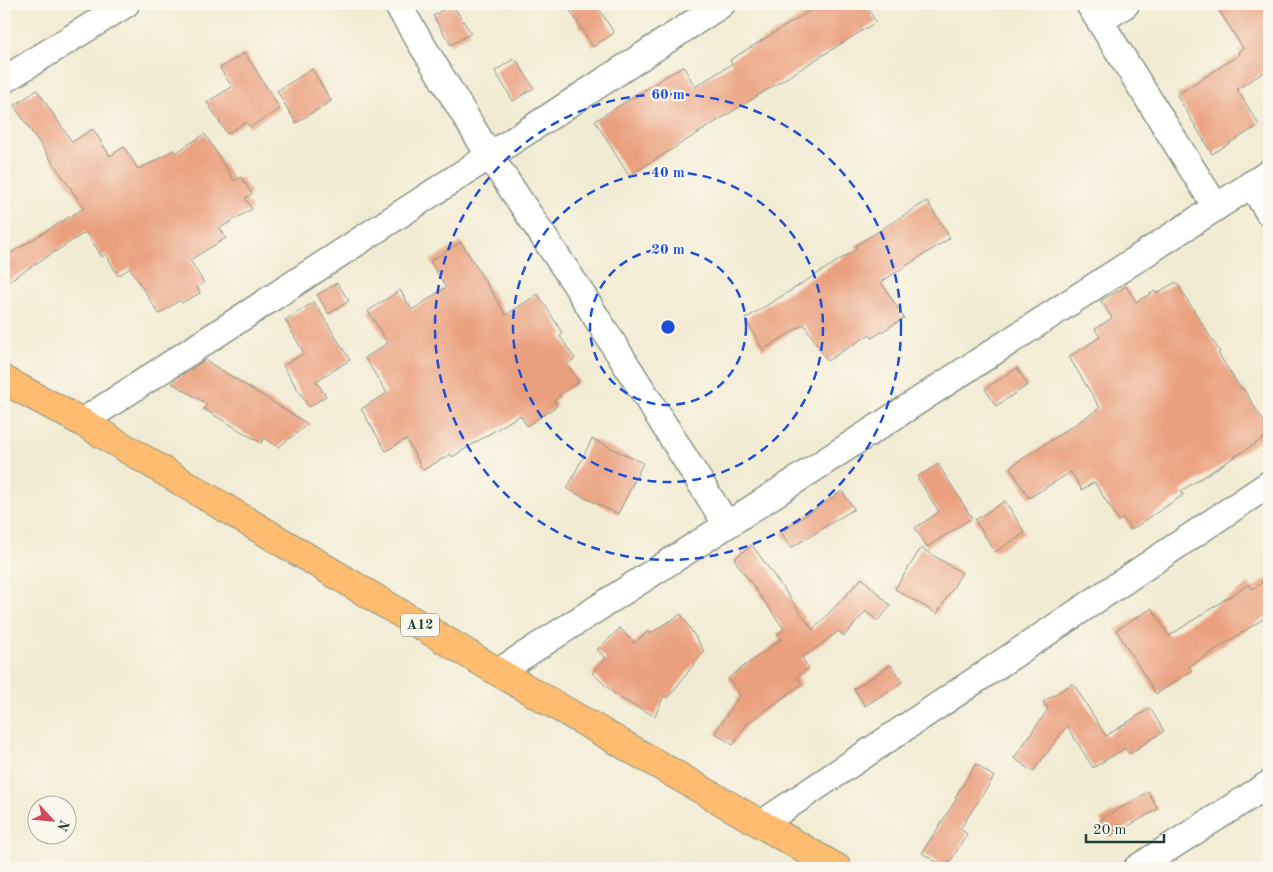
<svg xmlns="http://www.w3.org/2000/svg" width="1273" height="872" viewBox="0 0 1273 872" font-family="'Old Standard TT',serif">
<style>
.building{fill:#eaa07f}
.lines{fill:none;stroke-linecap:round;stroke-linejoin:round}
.minor-casing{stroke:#889484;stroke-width:29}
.major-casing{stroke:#889484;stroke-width:30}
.minor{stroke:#fff;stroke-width:26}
.major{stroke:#fdbc70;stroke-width:28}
.ring{fill:none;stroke:#1d4ed8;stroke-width:2.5;stroke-dasharray:9 6}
.labels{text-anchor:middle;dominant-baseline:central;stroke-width:4.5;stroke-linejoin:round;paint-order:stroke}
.shield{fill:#fbf7ec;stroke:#61756b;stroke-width:1}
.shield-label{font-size:14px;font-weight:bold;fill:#1f3d34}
.centre{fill:#1d4ed8;stroke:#fbf7ec;stroke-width:2.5}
.ring-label{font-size:15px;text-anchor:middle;font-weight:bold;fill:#1d4ed8;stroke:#fbf7ec;stroke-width:4.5;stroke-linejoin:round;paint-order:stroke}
</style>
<rect width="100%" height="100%" fill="#fbf7ec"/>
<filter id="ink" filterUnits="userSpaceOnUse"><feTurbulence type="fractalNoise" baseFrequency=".02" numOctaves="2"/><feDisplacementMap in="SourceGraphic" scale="10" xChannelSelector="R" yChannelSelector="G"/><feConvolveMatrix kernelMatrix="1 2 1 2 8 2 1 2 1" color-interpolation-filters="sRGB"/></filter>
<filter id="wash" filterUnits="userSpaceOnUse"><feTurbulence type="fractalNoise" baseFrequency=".0096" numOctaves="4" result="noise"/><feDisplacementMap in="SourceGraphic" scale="20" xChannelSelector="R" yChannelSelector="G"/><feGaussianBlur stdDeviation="1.12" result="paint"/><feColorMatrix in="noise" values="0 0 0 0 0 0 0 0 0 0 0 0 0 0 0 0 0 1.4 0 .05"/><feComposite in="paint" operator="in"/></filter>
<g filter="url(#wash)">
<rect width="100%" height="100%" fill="#f2ebd3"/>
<g id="blocks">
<!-- building -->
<g class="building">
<polygon points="452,4 471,33 451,45 433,16"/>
<polygon points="566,4 596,4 614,33 593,47"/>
<polygon points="821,4 865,4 876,22 629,176 595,121 683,66 695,87 732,64 730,60"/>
<polygon points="1215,4 1269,4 1269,69 1237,89 1259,125 1212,154 1177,95 1240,54 1238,52 1243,48"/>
<polygon points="245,53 280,109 250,127 246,122 227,134 207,102 232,87 220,68"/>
<polygon points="515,58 534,88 513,101 495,71"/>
<polygon points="312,69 331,101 296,123 277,91"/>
<polygon points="37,90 72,142 93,129 110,156 124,147 138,169 157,160 173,150 175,153 205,134 234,181 241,177 252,194 245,198 252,209 220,228 226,238 190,260 204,283 197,287 200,293 182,303 180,300 159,314 130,268 118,276 106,254 102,257 86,232 4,284 4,257 84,208 14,106"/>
<polygon points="927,201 950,238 881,282 904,318 872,338 870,334 827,361 804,324 763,350 745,319 857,249 855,246"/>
<polygon points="461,242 506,315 538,294 563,334 560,336 575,359 567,364 579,382 559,395 560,396 554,401 557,406 527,426 520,415 452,457 451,454 423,470 406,439 386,451 361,409 387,393 365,358 388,343 368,311 400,290 412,310 446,287 430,261"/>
<polygon points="1176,282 1220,352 1218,353 1241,389 1243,388 1269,430 1269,435 1181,491 1183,495 1131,530 1123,518 1119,521 1094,482 1082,490 1071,472 1029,498 1010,467 1100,408 1069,357 1100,337 1095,329 1112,318 1101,301 1126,286 1136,302 1155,291 1157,293"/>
<polygon points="337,283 349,301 329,314 317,295"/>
<polygon points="314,302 350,360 316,381 326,396 309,407 283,366 304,353 285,320"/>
<polygon points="205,360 295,416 308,424 279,447 264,438 261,443 204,409 207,404 172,383 178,377"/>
<polygon points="1017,368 1028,385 996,406 985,389"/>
<polygon points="592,439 643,463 618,514 567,489"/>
<polygon points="938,464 972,518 927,547 915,528 939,512 917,477"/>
<polygon points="842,491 854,509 791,548 781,532"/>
<polygon points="1005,501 1025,533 995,552 975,520"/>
<polygon points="752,545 813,630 862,578 891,606 877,621 866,611 844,636 839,631 802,658 809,668 797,677 802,684 747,724 733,745 715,733 740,695 728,678 781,639 777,634 784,629 734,559"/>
<polygon points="921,548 962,573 937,614 895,589"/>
<polygon points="1269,578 1269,615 1189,667 1192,671 1156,694 1116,630 1152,608 1169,636 1249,584 1252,589"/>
<polygon points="681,614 704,651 668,698 664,696 655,716 619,698 592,673 606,658 597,650 620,628 634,643 648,631 649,634"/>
<polygon points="891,665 902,682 865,706 854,689"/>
<polygon points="1073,683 1106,736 1150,708 1164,731 1129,754 1125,748 1093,768 1067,726 1033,772 1014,758 1048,709 1043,702"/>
<polygon points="976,764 994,777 960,829 967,834 946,868 922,853 957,798 955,797"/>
<polygon points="1148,792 1158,809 1109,837 1100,820"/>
</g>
</g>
</g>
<g filter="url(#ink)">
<use href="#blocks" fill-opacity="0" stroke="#889484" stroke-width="1"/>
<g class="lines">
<defs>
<g id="minor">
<polyline points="397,4 489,155 576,285 727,525"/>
<polyline points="1089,4 1216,207"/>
<polyline points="1100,21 1126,4"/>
<polyline points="4,80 126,4"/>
<polyline points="1251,184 1269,213"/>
<polyline points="82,422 722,4"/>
<polyline points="498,672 727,525 1269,173"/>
<polyline points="761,824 1269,484"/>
<polyline points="1137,868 1269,784"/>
</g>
<polyline id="major" points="4,380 82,422 498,672 837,868"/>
</defs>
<!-- minor casing -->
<use href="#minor" class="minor-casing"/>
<!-- major casing -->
<use href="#major" class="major-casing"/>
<!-- minor -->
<use href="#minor" class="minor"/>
<!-- major -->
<use href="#major" class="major"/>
</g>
</g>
<!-- distance rings -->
<g class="ring">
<circle cx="668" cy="327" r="78"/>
<circle cx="668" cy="327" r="155"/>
<circle cx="668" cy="327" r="233"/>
</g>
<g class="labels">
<!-- shield labels -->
<rect class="shield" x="401" y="613.5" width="38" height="23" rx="4"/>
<g class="shield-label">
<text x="420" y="625">A12</text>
</g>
</g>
<circle cx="668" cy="327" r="8" class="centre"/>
<g class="ring-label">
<text x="668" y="99">60 m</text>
<text x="668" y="177">40 m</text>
<text x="668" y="254">20 m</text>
</g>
<!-- margin -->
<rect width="1273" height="872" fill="none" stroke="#fbf7ec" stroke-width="20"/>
<!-- north arrow -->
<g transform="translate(52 820) rotate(116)"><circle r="24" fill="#fbf7ec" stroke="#a3ada2"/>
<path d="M0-4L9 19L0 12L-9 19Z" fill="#d1495b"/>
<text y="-8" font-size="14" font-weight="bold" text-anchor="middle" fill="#1f3d34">N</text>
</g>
<!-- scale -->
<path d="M1086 834v8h78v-8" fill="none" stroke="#1f3d34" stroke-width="2.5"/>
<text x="1093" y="834" font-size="15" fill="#1f3d34" stroke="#fbf7ec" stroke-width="4" paint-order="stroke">20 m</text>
</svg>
